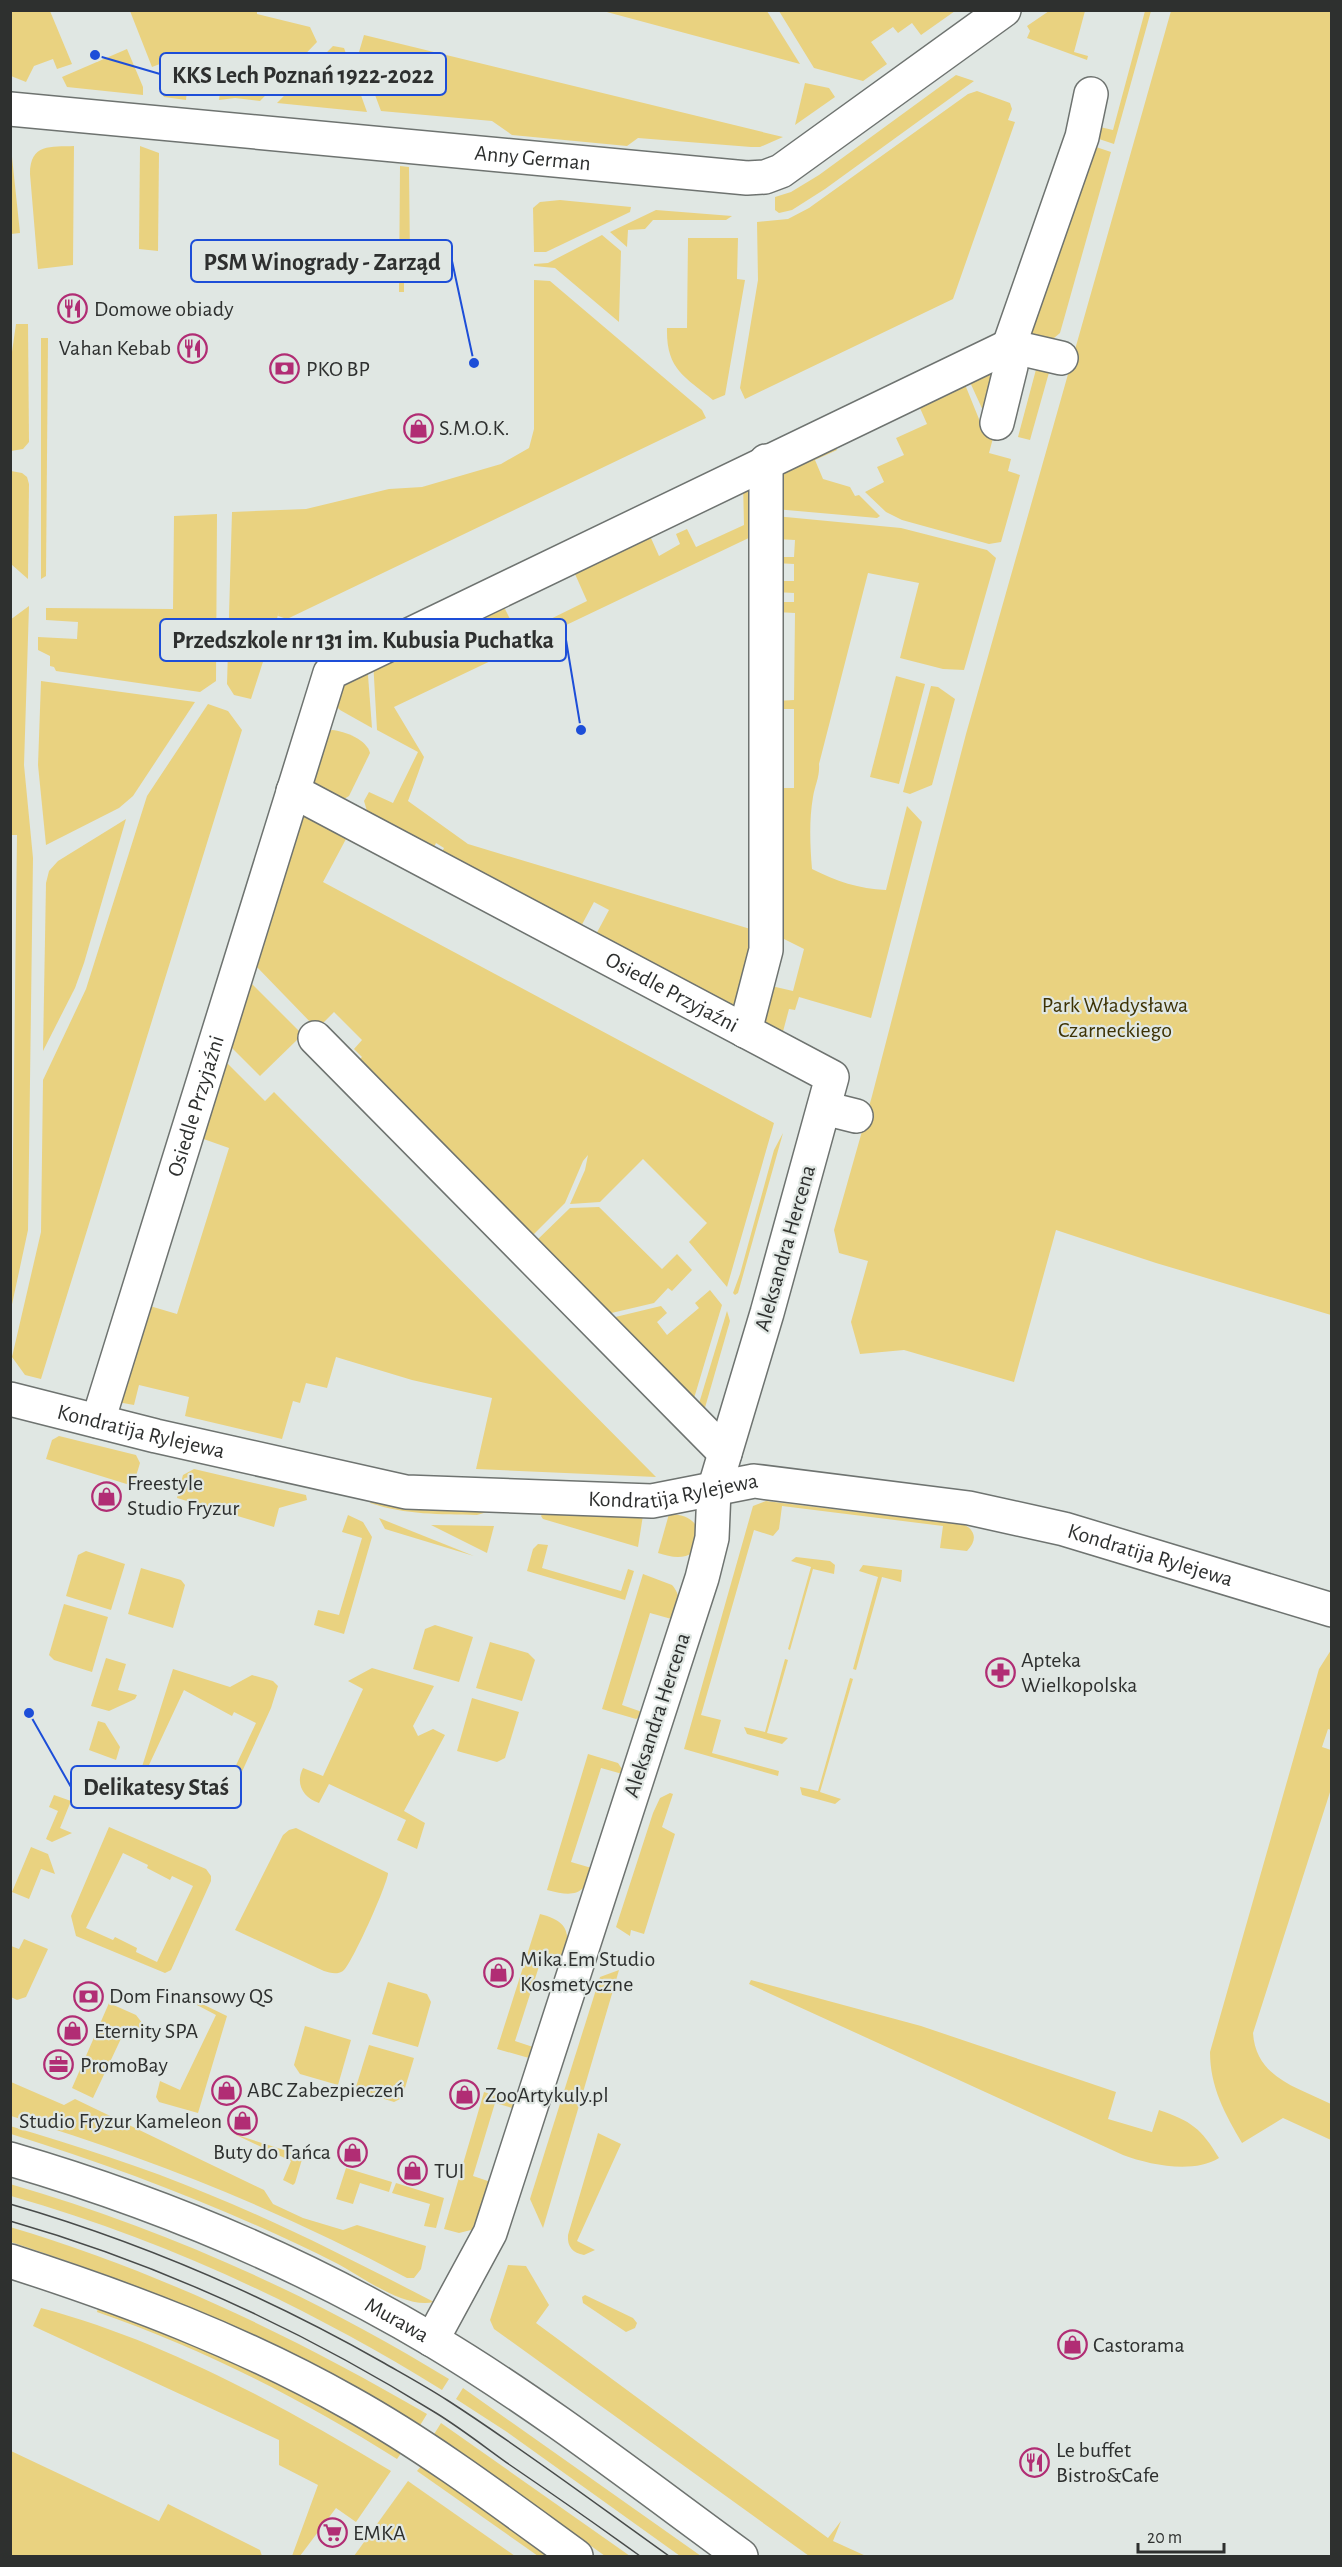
<svg xmlns="http://www.w3.org/2000/svg" width="1342" height="2567" viewBox="0 0 1342 2567" font-family="'Alegreya Sans',sans-serif">
<style>
.green{fill:#e9d280;fill-rule:evenodd}
.lines{fill:none;stroke-linecap:round;stroke-linejoin:round}
.minor-casing{stroke:#6e7370;stroke-width:36}
.tertiary-casing{stroke:#6e7370;stroke-width:36}
.minor{stroke:#fff;stroke-width:33}
.tertiary{stroke:#fff;stroke-width:33}
.tram{stroke:#484b4a;stroke-width:1.5}
.labels{text-anchor:middle;dominant-baseline:central;stroke-width:4.5;stroke-linejoin:round;paint-order:stroke}
.street-label{font-size:22px;fill:#2e302f;stroke:#e0e7e3}
.poi-label{font-size:22px;fill:#2e302f;stroke:#e0e7e3;text-anchor:start}
.park-label{font-size:22px;fill:#3d3204;stroke:#e0e7e3}
.leader{fill:none;stroke:#1d4ed8;stroke-width:2}
.callout-dot{fill:#1d4ed8;stroke:#e0e7e3;stroke-width:2}
.callout{fill:#e0e7e3;stroke:#1d4ed8;stroke-width:2}
.callout-label{font-size:24px;text-anchor:middle;font-weight:bold;fill:#2e302f}
</style>
<rect width="100%" height="100%" fill="#e0e7e3"/>
<!-- green -->
<g class="green">
<polygon points="10,11 50,11 72,64 57,69 53,59 34,66 26,82 11,76"/>
<polygon points="130,11 257,11 257,14 310,27 317,42 260,101 235,98 219,100 223,68 190,64 186,100 164,97 163,95 183,87 173,59 152,67"/>
<polygon points="603,11 767,11 800,64"/>
<polygon points="779,11 955,11 921,35 912,23 898,33 893,27 871,42 887,64 863,81 814,68"/>
<polygon points="1049,11 1085,11 1074,52 1088,56 1087,60 1027,38 1030,31 1027,26"/>
<polygon points="1145,11 1151,11 1114,144 1090,136 1100,127 1113,130"/>
<polygon points="1171,11 1331,11 1331,1315 1156,1263 1056,1230 1014,1382 904,1350 860,1354 851,1322 868,1261 839,1253 834,1230 872,1096 966,734"/>
<polygon points="364,35 783,137 760,147 751,147 638,138 627,146 512,135 492,121 381,111 359,52"/>
<polygon points="333,46 344,48 367,112 277,103"/>
<polygon points="127,49 143,87 143,95 67,87 62,77"/>
<polygon points="956,75 974,81 825,189 792,210 779,213 775,210 775,197 791,192 819,175"/>
<polygon points="805,83 829,88 835,97 795,125"/>
<polygon points="977,91 1010,103 1012,109 1008,120 1015,122 953,299 745,399 740,388 758,280 757,222 788,219 809,208 968,94"/>
<polygon points="10,138 20,233 11,234 10,234"/>
<polygon points="1087,144 1111,152 1060,333 1048,343 1021,329"/>
<path d="M74 146 73 265 38 269 30 174C30 143 51 147 74 146Z"/>
<polygon points="140,146 159,153 158,251 139,249"/>
<polygon points="400,166 409,167 410,259 404,259 404,292 399,292"/>
<polygon points="560,200 631,207 630,212 546,252 534,252 533,208 540,202"/>
<polygon points="656,210 732,216 726,220 653,220 645,229 628,230 627,247 610,232"/>
<polygon points="602,235 621,251 619,322 555,268 534,266 534,264 548,263"/>
<path d="M688 238H738L737 279 745 280 725 395 713 400C684 376 666 369 667 328H687Z"/>
<polygon points="534,280 550,281 702,410 706,418 287,619 278,616 279,612 251,699 234,695 227,684 232,512 306,509 389,489 422,487 501,464 529,448 534,429"/>
<polygon points="16,324 28,324 29,442 23,449 11,451 10,366"/>
<polygon points="41,338 48,338 48,340 46,576 41,579"/>
<polygon points="995,362 985,415 969,380"/>
<polygon points="1038,362 1050,369 1030,440 1018,437"/>
<polygon points="964,382 981,424 996,427 989,453 1011,459 1008,471 1020,475 1001,542 989,544 902,520 886,512 865,492 884,482 877,467 904,455 896,438 927,424 916,399"/>
<polygon points="833,438 837,450 815,460 823,479 850,487 855,496 859,495 880,516 877,518 775,509 775,477"/>
<polygon points="11,471 22,473 27,477 29,484 28,579 11,564"/>
<polygon points="759,474 755,535 394,707 424,757 408,801 468,844 757,931 738,1012 593,940 609,910 594,902 578,932 441,854 444,848 436,843 431,854 370,821 364,801 369,792 393,803 418,752 377,730 373,660 500,599 518,635 587,601 571,565 647,529 659,556 680,544 676,534 687,529 696,547 744,525 743,482"/>
<polygon points="217,514 216,681 200,692 56,671 54,667 50,666 50,656 38,650 38,637 77,639 78,622 46,620 46,608 173,609 174,516"/>
<path d="M775 516 901 528 987 550 996 558 964 670 943 669 900 658 919 583 868 573 819 764C820 776 815 785 813 797 809 820 810 845 812 869 836 881 859 889 886 890L907 806 922 822 871 1018 799 997 795 1010 789 1009 781 1039C755 1024 760 1010 767 985L793 991 804 949 782 938 776 788H794V709H776V701L794 700 795 613 776 612V602H794V593L775 592V581H794V564L775 563V557H794L795 540 776 539Z"/>
<polygon points="29,606 24,765 33,858 28,1230 11,1309 17,835 12,835 10,828 10,620"/>
<polygon points="367,662 372,728 340,710 336,706 336,691"/>
<polygon points="896,676 925,684 899,784 870,777"/>
<polygon points="41,681 195,702 133,796 119,808 46,845 38,765"/>
<polygon points="931,686 938,687 955,699 932,785 910,794 903,792"/>
<polygon points="208,704 228,711 242,730 41,1379 25,1375 12,1357 41,1232 43,1080 86,989 147,796"/>
<path d="M332 730C345 731 367 740 370 753L349 796 344 799 314 790 308 768 325 732Z"/>
<polygon points="311,814 372,841 367,850 346,839 323,882 774,1123 727,1287 689,1242 707,1223 643,1159 600,1202 570,1204 585,1170 588,1155 583,1161 565,1203 529,1239 354,1064 362,1057 354,1049 362,1040 334,1012 317,1029 250,960 299,819"/>
<polygon points="126,819 84,963 75,988 43,1051 46,883 49,871 58,861"/>
<polygon points="244,976 300,1032 299,1038 260,1076 233,1049 227,1033"/>
<polygon points="228,1064 265,1101 274,1092 656,1477 476,1469 492,1398 412,1380 336,1357 327,1388 306,1383 300,1403 293,1401 282,1439 185,1416 189,1397 139,1385 134,1405 112,1401 143,1304 177,1314 229,1148 195,1136 216,1067"/>
<polygon points="783,1133 738,1293 735,1295 733,1293 740,1274 774,1150"/>
<polygon points="599,1207 662,1269 677,1254 692,1270 672,1291 668,1288 654,1303 603,1315 533,1244 570,1208"/>
<polygon points="710,1290 722,1305 692,1405 607,1319 661,1306 667,1313 657,1322 667,1335 699,1308 695,1303"/>
<polygon points="727,1311 730,1321 704,1411 697,1410"/>
<polygon points="59,1436 136,1455 140,1463 133,1486 46,1459 52,1440"/>
<polygon points="194,1469 306,1495 307,1500 279,1508 274,1527 177,1498 183,1475"/>
<path d="M372 1500 485 1510 487 1512 477 1515C440 1514 406 1515 370 1503Z"/>
<path d="M766 1501 965 1525C977 1532 976 1542 967 1551L940 1548 943 1526 782 1506 779 1529 773 1536 754 1530 701 1715 721 1720 712 1753 779 1771 778 1776 684 1749 753 1506Z"/>
<polygon points="544,1511 643,1515 638,1547 543,1519 541,1516"/>
<path d="M669 1514C682 1515 690 1516 698 1528L694 1552C682 1560 671 1557 658 1553Z"/>
<polygon points="348,1515 363,1522 372,1537 344,1634 314,1625 318,1610 339,1615 362,1538 342,1532"/>
<polygon points="379,1518 474,1556 385,1529"/>
<polygon points="431,1525 494,1526 487,1553"/>
<polygon points="538,1544 548,1545 542,1568 621,1591 628,1569 634,1571 625,1600 527,1571 533,1549"/>
<polygon points="86,1551 125,1564 111,1610 66,1596 78,1555"/>
<polygon points="796,1557 830,1561 835,1565 834,1574 813,1569 790,1650 788,1649 811,1567 791,1561"/>
<polygon points="863,1565 902,1570 901,1582 882,1577 856,1670 853,1669 878,1577 859,1571"/>
<polygon points="141,1568 181,1580 185,1585 173,1628 128,1614"/>
<path d="M643 1574 672 1585C682 1596 679 1607 675 1620L650 1613 622 1705 645 1713 636 1719 602 1709Z"/>
<polygon points="64,1604 108,1617 92,1672 54,1660 49,1655"/>
<polygon points="435,1625 473,1637 459,1682 413,1669 425,1629"/>
<polygon points="490,1642 528,1653 535,1660 522,1701 476,1688"/>
<path d="M1331 1650V1730L1328 1729 1322 1747 1331 1750V1789L1253 2033C1256 2078 1297 2087 1331 2104V2140L1283 2118 1242 2143C1225 2114 1210 2087 1210 2052L1319 1669Z"/>
<polygon points="106,1658 126,1664 118,1690 137,1695 135,1699 109,1711 91,1706"/>
<polygon points="785,1659 788,1660 767,1733 788,1738 782,1744 747,1734 744,1727 765,1732"/>
<path d="M372 1668 434 1686 413 1726 418 1736 433 1729 445 1735 404 1811 425 1823 417 1849 397 1840 406 1820 329 1784 319 1803C303 1797 295 1784 303 1768L323 1776 363 1689 348 1681Z"/>
<path d="M173 1669 230 1687 252 1675 273 1681 278 1686 271 1708 230 1798 218 1804 140 1773ZM184 1690 232 1716 234 1712 256 1723 220 1799 200 1789 201 1785 177 1774 175 1778 149 1765Z"/>
<polygon points="850,1678 853,1679 820,1792 841,1799 835,1804 802,1795 800,1787 818,1791"/>
<polygon points="472,1698 519,1712 505,1758 497,1762 457,1751"/>
<polygon points="98,1721 105,1723 120,1747 116,1760 89,1750"/>
<path d="M588 1754 618 1763 626 1775 601 1768 571 1862 595 1869C583 1896 574 1897 547 1890Z"/>
<polygon points="670,1793 673,1794 662,1827 675,1834 644,1934 631,1930 630,1936 616,1927 653,1813 660,1798"/>
<polygon points="54,1795 71,1801 60,1828 72,1833 52,1842 46,1839 58,1811 49,1807"/>
<path d="M109 1827 206 1869 211 1876V1881L171 1970 165 1973 76 1936 71 1916ZM123 1853 148 1865 147 1868 170 1880 172 1876 193 1886 157 1962 136 1952 137 1948 115 1937 113 1940 86 1928Z"/>
<path d="M296 1828 388 1873C388 1883 351 1966 343 1971 337 1975 330 1973 324 1971L235 1930 283 1835 289 1830Z"/>
<polygon points="31,1847 48,1854 55,1874 41,1869 29,1899 12,1892"/>
<path d="M540 1914C572 1922 570 1936 563 1964L542 1957 515 2041 536 2048 534 2054 529 2058 497 2049Z"/>
<polygon points="24,1939 48,1949 26,1997 17,2000 11,1997 11,1946 19,1949"/>
<polygon points="619,1970 543,2228 530,2199 600,1977"/>
<path d="M751 1980 921 2026 1116 2092 1108 2119 1152 2132 1159 2110C1191 2121 1201 2128 1219 2158 1193 2174 1150 2165 1123 2155L749 1984Z"/>
<polygon points="388,1982 427,1994 431,2002 418,2047 372,2034"/>
<polygon points="198,2002 227,2016 198,2113 159,2102 156,2097 160,2081 180,2090 216,2015 197,2005"/>
<polygon points="109,2003 136,2015 146,2028 142,2035 126,2028 93,2098 72,2088"/>
<polygon points="305,2026 351,2040 338,2085 300,2074 294,2065"/>
<polygon points="369,2045 414,2058 402,2098 394,2102 355,2090"/>
<path d="M11 2082 64 2105 75 2099 264 2190 273 2204 303 2218 343 2230 357 2225 426 2246 421 2269 414 2278H407C280 2210 148 2157 11 2116Z"/>
<polygon points="484,2092 512,2101 516,2105 516,2109 495,2103 473,2176 494,2183 475,2229 459,2233 444,2229"/>
<path d="M10 2126C77 2146 144 2167 208 2194 285 2225 360 2264 434 2302 405 2309 364 2278 338 2264 233 2211 123 2169 11 2134Z"/>
<path d="M598 2133 621 2144 577 2241 595 2250 584 2255C573 2253 567 2247 568 2235Z"/>
<polygon points="234,2134 303,2156 295,2183 293,2185 283,2180 291,2161"/>
<polygon points="346,2168 392,2182 389,2192 360,2183 353,2204 336,2199"/>
<polygon points="396,2183 444,2198 436,2228 424,2226 430,2204 392,2193"/>
<path d="M10 2184C165 2229 312 2295 449 2379L442 2390C308 2307 163 2239 11 2196Z"/>
<path d="M10 2227C158 2271 295 2337 427 2414L419 2427C378 2403 337 2378 295 2357 204 2310 108 2274 11 2242Z"/>
<polygon points="508,2265 526,2266 549,2305 536,2323 828,2538 841,2521 833,2541 866,2556 809,2556 494,2329 490,2320"/>
<polygon points="585,2295 633,2318 637,2323 635,2328 626,2332 583,2303 582,2297"/>
<path d="M41 2308C165 2341 281 2405 391 2471L356 2522 336 2508 300 2556H292L318 2485 279 2465V2440L33 2326Z"/>
<path d="M98 2308C135 2316 165 2331 200 2346 269 2377 337 2412 402 2452L397 2459C303 2400 202 2348 97 2312Z"/>
<polygon points="463,2388 701,2556 680,2556 507,2432 456,2399"/>
<polygon points="441,2423 630,2556 605,2556 480,2466 433,2436"/>
<polygon points="11,2451 159,2521 168,2504 260,2550 262,2556 11,2556"/>
<polygon points="422,2465 553,2556 538,2556 417,2471"/>
<polygon points="408,2481 515,2556 354,2556"/>
</g>
<g class="lines">
<defs>
<g id="minor">
<path id="s1" d="M10 109 747 178 765 177 781 171 1004 10"/>
<polyline points="997,423 1011,366 1009,346 1082,137 1091,94"/>
<path id="s2" d="M293 791 832 1077 767 1313 714 1490 712 1538 702 1578 490 2233 432 2340"/>
<polyline points="745,1031 766,950 766,461"/>
<polyline points="315,1038 725,1453"/>
<polyline points="824,1108 856,1116"/>
<path id="s3" d="M10 1399 156 1436 406 1492 652 1501 754 1481 969 1508 1064 1529 1332 1610"/>
<path id="s4" d="M98 1421 330 673 1009 346 1061 358"/>
</g>
<g id="tertiary">
<path id="s5" d="M10 2159C158 2202 301 2262 434 2341 541 2405 641 2483 741 2556"/>
<path d="M10 2261C128 2299 242 2342 350 2403 429 2447 503 2503 576 2556"/>
</g>
</defs>
<!-- minor casing -->
<use href="#minor" class="minor-casing"/>
<!-- tertiary casing -->
<use href="#tertiary" class="tertiary-casing"/>
<!-- minor -->
<use href="#minor" class="minor"/>
<!-- tertiary -->
<use href="#tertiary" class="tertiary"/>
<!-- tram -->
<g class="tram">
<path d="M10 2204C141 2242 266 2296 384 2363 405 2375 427 2387 447 2400 523 2449 596 2504 669 2556"/>
<path d="M10 2221C160 2264 304 2331 436 2413 462 2429 486 2448 510 2465 554 2495 597 2525 640 2556"/>
</g>
</g>
<!-- icons -->
<defs>
<symbol id="restaurant-ring" viewBox="-11 -11 22 22"><circle r="9.5" fill="#e0e7e3" stroke="#b12d74" stroke-width="1.5"/><path d="M-5-6h1v4h1v-4h1v4h1v-4h1v5L-1.5 .5V6h-2V.5L-5-1ZM5-6V6H3V1.5H1.5Q1.5-4 5-6Z" fill="#b12d74"/></symbol>
<symbol id="bank-ring" viewBox="-11 -11 22 22"><circle r="9.5" fill="#e0e7e3" stroke="#b12d74" stroke-width="1.5"/><path d="M-6-4H6V4H-6ZM0-2.3a2.3 2.3 0 1 0 0 4.6a2.3 2.3 0 1 0 0-4.6Z" fill="#b12d74"/></symbol>
<symbol id="shop-ring" viewBox="-11 -11 22 22"><circle r="9.5" fill="#e0e7e3" stroke="#b12d74" stroke-width="1.5"/><path d="M-5-2.5h2.3a2.7 3.5 0 0 1 5.4 0H5L5.5 6h-11ZM-1.5-2.5h3a1.5 2.3 0 0 0-3 0Z" fill="#b12d74"/></symbol>
<symbol id="pharmacy-ring" viewBox="-11 -11 22 22"><circle r="9.5" fill="#e0e7e3" stroke="#b12d74" stroke-width="1.5"/><path d="M-2-6h4v4h4v4h-4v4h-4v-4h-4v-4h4Z" fill="#b12d74"/></symbol>
<symbol id="office-ring" viewBox="-11 -11 22 22"><circle r="9.5" fill="#e0e7e3" stroke="#b12d74" stroke-width="1.5"/><path d="M-6-3h4V-5.5h4V-3h4V5H-6ZM-1-4.5V-3h2v-1.5ZM-6 0V1H6V0Z" fill="#b12d74"/></symbol>
<symbol id="supermarket-ring" viewBox="-11 -11 22 22"><circle r="9.5" fill="#e0e7e3" stroke="#b12d74" stroke-width="1.5"/><path d="M-6-5.5h2.5l.6 2H6L4.5 2H-2.5L-4.4-4H-6ZM-1.5 3.2a1.3 1.3 0 1 0 .1 0ZM3 3.2a1.3 1.3 0 1 0 .1 0Z" fill="#b12d74"/></symbol>
</defs>
<g fill-rule="evenodd">
<use href="#restaurant-ring" x="56" y="292" width="33" height="33"/>
<use href="#restaurant-ring" x="176" y="332" width="33" height="33"/>
<use href="#bank-ring" x="268" y="352" width="33" height="33"/>
<use href="#shop-ring" x="402" y="412" width="33" height="33"/>
<use href="#shop-ring" x="90" y="1480" width="33" height="33"/>
<use href="#pharmacy-ring" x="984" y="1656" width="33" height="33"/>
<use href="#shop-ring" x="482" y="1956" width="33" height="33"/>
<use href="#bank-ring" x="72" y="1980" width="33" height="33"/>
<use href="#shop-ring" x="56" y="2014" width="33" height="33"/>
<use href="#office-ring" x="42" y="2048" width="33" height="33"/>
<use href="#shop-ring" x="210" y="2074" width="33" height="33"/>
<use href="#shop-ring" x="448" y="2078" width="33" height="33"/>
<use href="#shop-ring" x="226" y="2104" width="33" height="33"/>
<use href="#shop-ring" x="336" y="2136" width="33" height="33"/>
<use href="#shop-ring" x="396" y="2154" width="33" height="33"/>
<use href="#shop-ring" x="1056" y="2328" width="33" height="33"/>
<use href="#restaurant-ring" x="1018" y="2446" width="33" height="33"/>
<use href="#supermarket-ring" x="316" y="2516" width="33" height="33"/>
</g>
<g class="labels">
<!-- street labels -->
<g class="street-label">
<text stroke="none"><textPath href="#s1" startOffset="525">Anny German</textPath></text>
<text stroke="none"><textPath href="#s2" startOffset="429">Osiedle Przyjaźni</textPath></text>
<text stroke="none"><textPath href="#s4" startOffset="330">Osiedle Przyjaźni</textPath></text>
<text transform="translate(785 1248) rotate(-74)">Aleksandra Hercena</text>
<text stroke="none"><textPath href="#s3" startOffset="135">Kondratija Rylejewa</textPath></text>
<text stroke="none"><textPath href="#s3" startOffset="675">Kondratija Rylejewa</textPath></text>
<text stroke="none"><textPath href="#s3" startOffset="1161">Kondratija Rylejewa</textPath></text>
<text transform="translate(657 1715) rotate(-72)">Aleksandra Hercena</text>
<text stroke="none"><textPath href="#s5" startOffset="420">Murawa</textPath></text>
</g>
<!-- poi labels -->
<g class="poi-label">
<text x="94" y="309">Domowe obiady</text>
<text x="171" y="348" text-anchor="end">Vahan Kebab</text>
<text x="306" y="369">PKO BP</text>
<text x="439" y="428">S.M.O.K.</text>
<text x="127" y="1483">Freestyle<tspan x="127" dy="25">Studio Fryzur</tspan></text>
<text x="1021" y="1660">Apteka<tspan x="1021" dy="25">Wielkopolska</tspan></text>
<text x="520" y="1959">Mika.Em Studio<tspan x="520" dy="25">Kosmetyczne</tspan></text>
<text x="109" y="1996">Dom Finansowy QS</text>
<text x="94" y="2031">Eternity SPA</text>
<text x="80" y="2065">PromoBay</text>
<text x="247" y="2090">ABC Zabezpieczeń</text>
<text x="485" y="2095">ZooArtykuly.pl</text>
<text x="222" y="2121" text-anchor="end">Studio Fryzur Kameleon</text>
<text x="331" y="2152" text-anchor="end">Buty do Tańca</text>
<text x="434" y="2171">TUI</text>
<text x="1093" y="2345">Castorama</text>
<text x="1056" y="2450">Le buffet<tspan x="1056" dy="25">Bistro&amp;Cafe</tspan></text>
<text x="353" y="2533">EMKA</text>
</g>
<!-- park labels -->
<g class="park-label">
<text x="1115" y="1005">Park Władysława<tspan x="1115" dy="25">Czarneckiego</tspan></text>
</g>
</g>
<!-- callouts -->
<path class="leader" d="M95 55L160 74M474 363L452 261M581 730L566 640M29 1713L71 1787"/>
<g class="callout-dot">
<circle cx="95" cy="55" r="6"/>
<circle cx="474" cy="363" r="6"/>
<circle cx="581" cy="730" r="6"/>
<circle cx="29" cy="1713" r="6"/>
</g>
<g class="callout">
<rect x="160" y="53" width="286" height="42" rx="6"/>
<rect x="191" y="240" width="261" height="42" rx="6"/>
<rect x="160" y="619" width="406" height="42" rx="6"/>
<rect x="71" y="1766" width="170" height="42" rx="6"/>
</g>
<g class="callout-label">
<text x="303" y="83">KKS Lech Poznań 1922-2022</text>
<text x="322" y="270">PSM Winogrady - Zarząd</text>
<text x="363" y="648">Przedszkole nr 131 im. Kubusia Puchatka</text>
<text x="156" y="1795">Delikatesy Staś</text>
</g>
<!-- border -->
<rect width="1342" height="2567" fill="none" stroke="#2e302f" stroke-width="24"/>
<!-- scale -->
<path d="M1138 2543v9h86v-9" fill="none" stroke="#2e302f" stroke-width="3"/>
<text x="1147" y="2543" font-size="18" fill="#2e302f" stroke="#e0e7e3" stroke-width="4.5" paint-order="stroke">20 m</text>
</svg>
